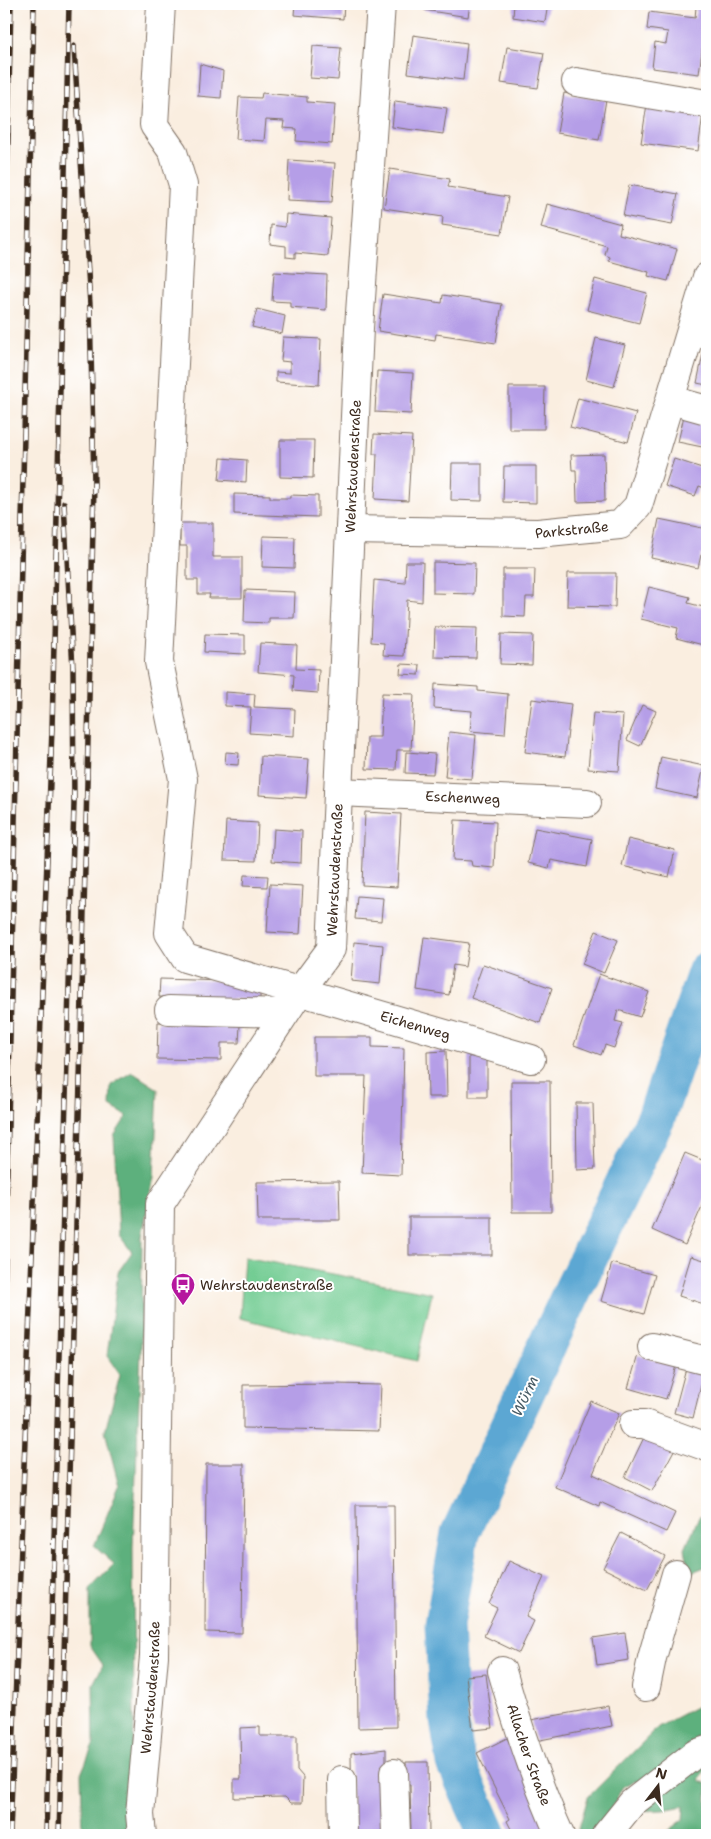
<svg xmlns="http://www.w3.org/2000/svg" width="711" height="1839" viewBox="0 0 711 1839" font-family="'Shantell Sans',sans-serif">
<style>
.green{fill:#72cc93;stroke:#567b58}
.forest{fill:#5db07d;stroke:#4c6d4e}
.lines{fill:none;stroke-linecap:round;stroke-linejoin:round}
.river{stroke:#5ba7d3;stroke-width:39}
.building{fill:#b59ee7}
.minor-casing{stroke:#7e6f62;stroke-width:30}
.minor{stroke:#fff;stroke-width:28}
.rail-casing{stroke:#3b2a1e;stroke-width:5.5}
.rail{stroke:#fff;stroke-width:4;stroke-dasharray:11;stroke-linecap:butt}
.labels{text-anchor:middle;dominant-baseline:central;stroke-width:4;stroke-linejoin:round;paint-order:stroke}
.street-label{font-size:14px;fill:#3b2a1e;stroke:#fff}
.poi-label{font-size:14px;fill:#3b2a1e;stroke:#fff;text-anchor:start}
.water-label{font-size:15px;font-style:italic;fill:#485c66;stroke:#fff}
</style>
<rect width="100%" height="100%" fill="#fff"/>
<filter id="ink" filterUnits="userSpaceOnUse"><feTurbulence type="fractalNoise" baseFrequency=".02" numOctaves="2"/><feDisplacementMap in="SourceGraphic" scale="10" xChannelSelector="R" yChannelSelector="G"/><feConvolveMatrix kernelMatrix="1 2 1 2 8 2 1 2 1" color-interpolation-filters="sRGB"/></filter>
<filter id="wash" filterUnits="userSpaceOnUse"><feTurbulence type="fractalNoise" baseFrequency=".0096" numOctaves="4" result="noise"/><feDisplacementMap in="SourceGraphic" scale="20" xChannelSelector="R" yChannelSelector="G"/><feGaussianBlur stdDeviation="1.12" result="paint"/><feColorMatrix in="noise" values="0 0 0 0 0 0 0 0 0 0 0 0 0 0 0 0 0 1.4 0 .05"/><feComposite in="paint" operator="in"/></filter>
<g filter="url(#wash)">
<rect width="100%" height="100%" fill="#faeee0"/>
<!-- green -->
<polygon class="green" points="244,1257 432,1293 417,1361 240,1318"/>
<!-- forest -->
<g class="forest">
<polygon points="132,1072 158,1089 154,1177 142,1236 141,1351 133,1547 134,1727 129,1835 83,1835 81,1774 94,1743 93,1684 103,1665 90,1646 90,1589 114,1564 94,1546 119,1486 105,1431 120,1375 107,1356 118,1272 132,1252 119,1235 114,1136 127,1116 110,1106 111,1085"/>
<polygon points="707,1514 707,1566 690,1573 685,1549 699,1516"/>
<polygon points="707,1701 707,1767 699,1780 707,1784 707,1835 663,1835 683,1820 684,1806 663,1810 642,1811 636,1780 622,1788 598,1835 577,1835 588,1797 658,1727"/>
</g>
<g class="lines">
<!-- river -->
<polyline class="river" points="488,1835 456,1763 449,1720 444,1625 460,1533 571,1294 656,1118 707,971"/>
</g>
<g id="blocks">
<!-- building -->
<g class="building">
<polygon points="295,4 344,4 343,19 294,15"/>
<polygon points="425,4 470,4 468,17 424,10"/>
<polygon points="514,4 548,4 545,22 513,17"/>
<polygon points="678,4 707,4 707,20 706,19 699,74 652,68 655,42 666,44 668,32 647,29 649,12 695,18 696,7"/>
<polygon points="413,35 467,43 463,80 408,73"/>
<polygon points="313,46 341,48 338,80 310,78"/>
<polygon points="507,47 544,53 538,88 501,83"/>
<polygon points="200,64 223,71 221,98 198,96"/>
<polygon points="262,93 307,97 307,102 335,104 332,144 296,141 297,129 283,128 284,121 266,120 264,141 236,139 239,97 261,98"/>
<polygon points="564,93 606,100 599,140 557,133"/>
<polygon points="395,101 447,108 443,134 392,127"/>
<polygon points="647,104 703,113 698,151 641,143"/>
<polygon points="289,160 335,163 332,202 287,200"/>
<polygon points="390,169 450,179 448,187 508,197 502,234 442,225 443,217 384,208"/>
<polygon points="629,185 678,194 672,225 623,216"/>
<polygon points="547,204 621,224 619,234 677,249 668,281 648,276 649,272 609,261 610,257 605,255 607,246 541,228"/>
<polygon points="286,214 331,218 328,256 295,253 295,258 286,257 286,246 270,244 271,225 285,227"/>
<polygon points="274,272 327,275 326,310 290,307 290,302 272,301"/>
<polygon points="595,279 647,293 639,323 587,310"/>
<polygon points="383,294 442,303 443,295 502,304 496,343 436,334 435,340 378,331"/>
<polygon points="257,309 285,316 282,334 252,327"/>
<polygon points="283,337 321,339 319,385 276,382 276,372 290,373 290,362 281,361"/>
<polygon points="596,338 625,345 614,387 586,380"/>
<polygon points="706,339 707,339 707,385 697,383"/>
<polygon points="377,371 413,373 411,414 375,412"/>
<polygon points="509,387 545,387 544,429 509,429"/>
<polygon points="578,398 636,413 628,442 570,427"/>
<polygon points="685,411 707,416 707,448 678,442"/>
<polygon points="374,434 412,436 408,501 375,499 377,454 373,454"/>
<polygon points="280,440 314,440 313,478 280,477"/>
<polygon points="604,454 605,501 577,502 576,470 572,470 571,455"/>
<polygon points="706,456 707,457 707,489 699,486 695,496 665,486 674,459 702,468"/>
<polygon points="221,458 247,460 246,482 219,480"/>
<polygon points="452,463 482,463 482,501 451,500"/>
<polygon points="504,466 536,466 536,503 503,502"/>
<polygon points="234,494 270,495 270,498 290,498 290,495 318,496 318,517 234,514"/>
<polygon points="659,519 707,529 705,535 707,536 707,556 701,555 698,568 651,558"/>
<polygon points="180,523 213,523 213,557 242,557 242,598 209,598 210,594 198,594 198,580 187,580 187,546 180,546"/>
<polygon points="263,536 295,537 294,568 262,567"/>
<polygon points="406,562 423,562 422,602 407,600 404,656 383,655 384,643 371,642 374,580 405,583"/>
<polygon points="433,562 475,563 474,594 433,593"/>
<polygon points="503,569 535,569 534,597 526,597 525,617 503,616"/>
<polygon points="568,573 616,573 615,607 567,606"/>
<polygon points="649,587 690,597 688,603 707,608 707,646 676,638 678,628 641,619"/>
<polygon points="245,590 295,592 294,618 269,618 269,623 244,622"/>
<polygon points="435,627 477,628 476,658 434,657"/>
<polygon points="205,634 245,635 245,654 204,652"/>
<polygon points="501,634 533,635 532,665 500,664"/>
<polygon points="260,643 297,645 296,669 319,670 318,693 293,691 294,675 258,672"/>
<polygon points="401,664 420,665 419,675 400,674"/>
<polygon points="435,684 478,687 478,691 508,694 505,734 470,731 472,711 434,708"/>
<polygon points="225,692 255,694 254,707 295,709 294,736 249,733 251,707 225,706"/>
<polygon points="382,693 414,694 411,750 397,750 396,770 366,769 367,737 380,737"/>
<polygon points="532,699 571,704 565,757 525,752"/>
<polygon points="642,705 656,711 640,746 627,740"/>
<polygon points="593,713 623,715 619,771 588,769"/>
<polygon points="449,732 476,735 472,779 445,777"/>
<polygon points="226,752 239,753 238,765 225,764"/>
<polygon points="406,752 435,754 433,774 405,773"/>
<polygon points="261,756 309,759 306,798 259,795"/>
<polygon points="661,757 704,766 697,798 655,789"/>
<polygon points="365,812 401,814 397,887 362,885"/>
<polygon points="455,820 496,822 494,868 472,866 471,861 453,860"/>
<polygon points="226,821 258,823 256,861 224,860"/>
<polygon points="535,828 592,839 587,867 551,860 549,868 528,863"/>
<polygon points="274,829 302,831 301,863 272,861"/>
<polygon points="628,839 675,850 669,877 622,866"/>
<polygon points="244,875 268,876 267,887 243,886"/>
<polygon points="270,884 303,886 300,934 267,932"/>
<polygon points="357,896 383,898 381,921 355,919"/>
<polygon points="596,931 618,940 604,973 582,964"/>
<polygon points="424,937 469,943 465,967 453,965 449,995 417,990"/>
<polygon points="354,942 383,945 380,984 351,981"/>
<polygon points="483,964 552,988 540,1023 471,998"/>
<polygon points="599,974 649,992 640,1017 618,1010 615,1021 623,1023 614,1048 605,1045 601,1055 574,1045"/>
<polygon points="160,979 260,982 260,1000 159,997"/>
<polygon points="158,1022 240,1025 239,1043 221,1043 221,1060 157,1059"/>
<polygon points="314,1037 372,1037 372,1047 404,1048 401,1175 362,1173 366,1076 314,1076"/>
<polygon points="446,1051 447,1097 428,1097 427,1052"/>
<rect x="469" y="1052" width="18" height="45"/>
<polygon points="511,1081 550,1081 551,1212 512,1212"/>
<polygon points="576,1103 593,1103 595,1169 577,1170"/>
<polygon points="685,1153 707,1162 707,1195 685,1245 652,1230"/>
<polygon points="339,1181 340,1220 258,1220 257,1182"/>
<rect x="409" y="1217" width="83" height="38"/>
<polygon points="691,1256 707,1261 707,1305 679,1296"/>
<polygon points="612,1263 655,1275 644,1314 601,1301"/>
<polygon points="638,1355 676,1366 666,1399 628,1388"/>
<polygon points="686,1368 704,1373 693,1418 674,1413"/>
<polygon points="335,1384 381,1385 379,1431 243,1428 243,1385"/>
<polygon points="591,1401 619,1413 593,1474 675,1513 666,1532 600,1502 599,1506 555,1487"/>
<polygon points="648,1429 679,1441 652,1491 625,1477"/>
<polygon points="206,1464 244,1464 242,1633 205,1632"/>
<polygon points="356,1505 394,1505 396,1727 358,1728"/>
<polygon points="621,1533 665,1556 647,1590 603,1568"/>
<polygon points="509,1561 544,1577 526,1617 534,1621 519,1653 484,1636 497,1608 489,1604"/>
<polygon points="625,1633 629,1660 597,1665 593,1638"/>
<polygon points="486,1674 493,1728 473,1730 466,1676"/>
<polygon points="608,1706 612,1726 535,1741 531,1720"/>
<polygon points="260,1727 260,1736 297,1736 297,1770 303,1777 302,1803 291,1803 285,1797 234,1798 234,1779 241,1779 240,1728"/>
<polygon points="507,1738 540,1805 552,1835 514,1835 507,1821 510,1819 477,1753"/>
<polygon points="386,1749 386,1835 352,1835 351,1753"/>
<polygon points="406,1762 428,1762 429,1835 411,1835 410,1784 406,1784"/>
</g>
</g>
</g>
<g filter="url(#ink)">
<use href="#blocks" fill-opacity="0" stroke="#7e6f62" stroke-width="1"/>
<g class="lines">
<defs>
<g id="minor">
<path id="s1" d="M161 4 154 125 173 152 183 185 159 662 183 779 169 933 185 958 531 1059"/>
<polyline points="576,82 707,104"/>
<polyline points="671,400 707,410"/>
<path id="s2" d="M350 530 538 533 620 525 638 506 707 277"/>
<path id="s3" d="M338 792 587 803"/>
<polyline points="169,1010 285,1013"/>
<polyline points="652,1347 707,1361"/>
<polyline points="633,1424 644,1424 707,1447"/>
<path id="s4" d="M502 1671C518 1727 536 1782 560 1835"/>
<polyline points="646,1687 652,1658 676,1574"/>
<polyline points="394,1773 396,1835"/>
<polyline points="342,1780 343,1835"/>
<path id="s5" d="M142 1835 140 1814 154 1656 160 1204 300 991 331 949 359 328 381 4"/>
<polyline points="606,1835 632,1803 695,1754 707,1750"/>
</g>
</defs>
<!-- minor casing -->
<use href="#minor" class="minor-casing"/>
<!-- minor -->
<use href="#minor" class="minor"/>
<defs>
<g id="rail">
<polyline points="4,309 11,4"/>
<polyline points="4,1297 34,4"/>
<polyline points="10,1835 52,729 69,4"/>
<polyline points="46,1835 74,803 73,669 64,503"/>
<polyline points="59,1835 80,1081 94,484 90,305 74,46"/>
</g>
</defs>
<!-- rail casing -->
<use href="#rail" class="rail-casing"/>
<!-- rail -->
<use href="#rail" class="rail"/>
</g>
</g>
<!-- icons -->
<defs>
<symbol id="bus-pin" viewBox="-11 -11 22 30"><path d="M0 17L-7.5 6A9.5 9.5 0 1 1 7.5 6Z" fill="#b5179e" stroke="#fff"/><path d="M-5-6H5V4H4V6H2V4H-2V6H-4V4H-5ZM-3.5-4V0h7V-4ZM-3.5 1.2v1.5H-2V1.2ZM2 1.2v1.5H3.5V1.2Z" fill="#fff"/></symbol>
</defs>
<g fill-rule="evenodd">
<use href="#bus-pin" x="169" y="1271" width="28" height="38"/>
</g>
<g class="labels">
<!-- street labels -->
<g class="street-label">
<text stroke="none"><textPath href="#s5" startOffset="1422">Wehrstaudenstraße</textPath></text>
<text stroke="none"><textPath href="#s2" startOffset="222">Parkstraße</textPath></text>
<text stroke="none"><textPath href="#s3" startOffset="125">Eschenweg</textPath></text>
<text stroke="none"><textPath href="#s5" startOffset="1018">Wehrstaudenstraße</textPath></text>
<text stroke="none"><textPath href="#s1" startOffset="1210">Eichenweg</textPath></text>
<text stroke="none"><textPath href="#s5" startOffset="148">Wehrstaudenstraße</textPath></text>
<text stroke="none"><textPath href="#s4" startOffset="88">Allacher Straße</textPath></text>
</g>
<!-- poi labels -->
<g class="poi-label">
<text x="200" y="1285">Wehrstaudenstraße</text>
</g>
<!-- water labels -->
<g class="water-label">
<text transform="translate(525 1396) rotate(-65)">Würm</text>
</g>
</g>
<!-- margin -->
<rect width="711" height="1839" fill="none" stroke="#fff" stroke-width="20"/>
<!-- north arrow -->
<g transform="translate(658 1786) rotate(16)" stroke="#ffffff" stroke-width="4" paint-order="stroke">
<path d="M0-4L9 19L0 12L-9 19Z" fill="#3b2a1e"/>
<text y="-8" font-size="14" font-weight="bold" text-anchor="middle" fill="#3b2a1e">N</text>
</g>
</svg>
